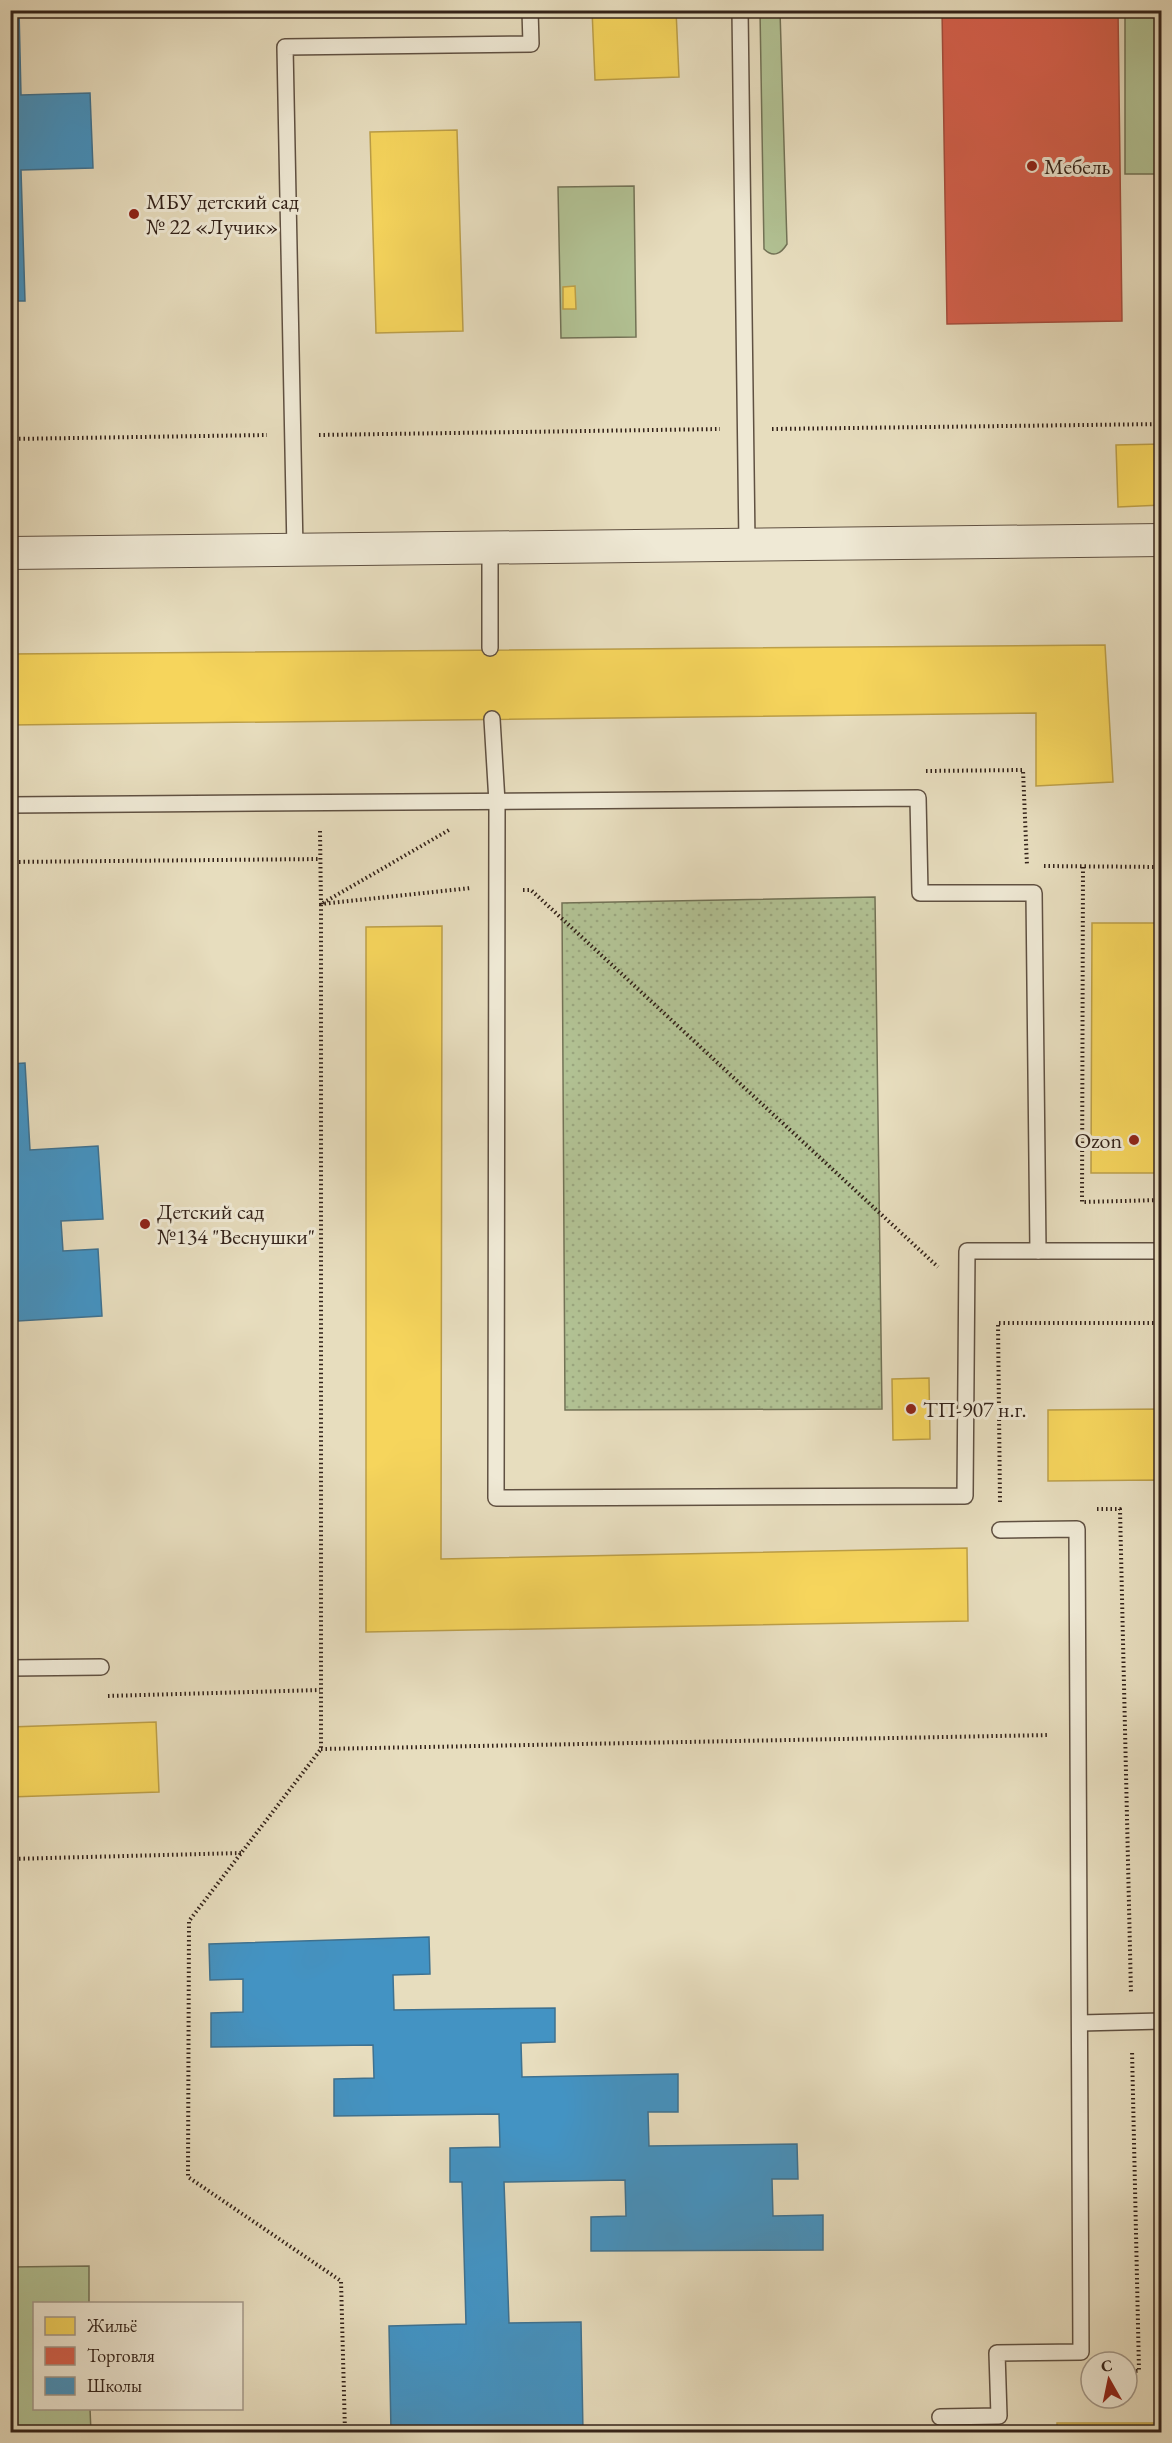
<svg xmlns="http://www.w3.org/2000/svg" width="1172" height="2443" viewBox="0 0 1172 2443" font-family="'EB Garamond',serif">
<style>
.green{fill:#b2c294;stroke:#727256;stroke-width:1.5}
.park{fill:url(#park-dots);stroke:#727256;stroke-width:1.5}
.homes{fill:#f6d55c;stroke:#bc9f48;stroke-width:1.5}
.shops{fill:#d6604d;stroke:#a54d3d;stroke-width:1.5}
.schools{fill:#4393c3;stroke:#3e7190;stroke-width:1.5}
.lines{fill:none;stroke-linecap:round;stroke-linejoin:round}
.service-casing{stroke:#605142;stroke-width:18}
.minor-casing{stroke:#605142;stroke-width:34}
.path{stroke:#332219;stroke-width:4;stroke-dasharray:1.5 3;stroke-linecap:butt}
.service{stroke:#efe9d5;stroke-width:15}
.minor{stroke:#efe9d5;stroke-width:32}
.poi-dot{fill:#8f2418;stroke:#efe9d5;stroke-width:2}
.labels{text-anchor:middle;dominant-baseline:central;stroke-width:6;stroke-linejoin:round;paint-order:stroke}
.poi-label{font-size:22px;fill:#332219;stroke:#efe9d5;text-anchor:start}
</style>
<defs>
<pattern id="park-dots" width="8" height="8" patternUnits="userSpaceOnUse" patternTransform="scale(1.5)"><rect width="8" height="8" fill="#b2c294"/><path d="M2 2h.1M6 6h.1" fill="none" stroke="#9aa67f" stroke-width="1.8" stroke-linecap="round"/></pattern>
</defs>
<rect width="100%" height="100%" fill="#e7ddbe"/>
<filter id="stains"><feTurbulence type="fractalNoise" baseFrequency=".00333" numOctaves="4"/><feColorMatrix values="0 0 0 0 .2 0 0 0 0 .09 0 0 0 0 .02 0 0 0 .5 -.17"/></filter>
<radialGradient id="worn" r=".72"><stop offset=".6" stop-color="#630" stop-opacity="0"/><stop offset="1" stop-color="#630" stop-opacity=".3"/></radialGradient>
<!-- green -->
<g class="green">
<path d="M760 11H780L787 244C781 254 773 258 764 249Z"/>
<rect x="1125" y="11" width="36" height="163"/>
<polygon points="634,186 636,337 561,338 558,187"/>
<polygon points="89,2266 89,2303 34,2304 34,2408 90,2409 91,2432 11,2432 11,2267"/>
</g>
<!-- park -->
<polygon class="park" points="875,897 882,1409 565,1410 562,903"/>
<!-- homes -->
<g class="homes">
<polygon points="592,10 676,10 679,77 595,80"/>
<polygon points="457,130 463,331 376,333 370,132"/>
<polygon points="575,286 576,309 563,309 563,287"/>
<polygon points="1162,444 1162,505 1118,507 1116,445"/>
<polygon points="1105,645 1113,782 1036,786 1036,713 10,725 10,654"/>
<polygon points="1092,923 1162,923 1162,1173 1091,1173"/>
<polygon points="442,926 441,1559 967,1548 968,1621 366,1632 366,927"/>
<polygon points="929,1378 930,1439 893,1440 892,1379"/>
<polygon points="1162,1409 1162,1811 1158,1480 1048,1481 1048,1410"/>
<polygon points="156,1722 159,1792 10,1797 10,1727"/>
<rect x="1057" y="2423" width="105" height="9"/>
</g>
<!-- shops -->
<polygon class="shops" points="942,10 1118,10 1122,321 947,324"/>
<!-- schools -->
<g class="schools">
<polygon points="10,10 19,10 21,95 90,93 93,168 21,170 25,301 10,301"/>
<polygon points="25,1063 30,1150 98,1146 103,1219 61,1221 63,1251 98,1249 102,1316 18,1321 13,1235 10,1236 10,1064"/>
<polygon points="429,1937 430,1974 393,1975 394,2010 555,2008 555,2042 521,2043 522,2077 678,2074 678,2112 648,2112 649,2146 797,2144 798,2179 772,2179 773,2216 823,2215 823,2250 591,2251 591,2217 626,2216 625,2180 504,2182 509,2323 581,2322 583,2432 391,2432 389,2326 466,2324 462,2182 450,2182 450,2148 500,2147 499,2114 334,2116 334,2079 374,2078 373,2045 211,2047 211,2013 243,2012 243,1979 210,1980 209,1944"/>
</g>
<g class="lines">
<defs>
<g id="service">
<polyline points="740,10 747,544"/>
<polyline points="490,548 490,648"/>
<polyline points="295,550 285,47 531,44 530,10"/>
<polyline points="492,719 497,802 496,1498 965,1496 967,1251 1162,1251"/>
<polyline points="10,805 918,798 920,893 1034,893 1038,1251"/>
<polyline points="10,1668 101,1667"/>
<polyline points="1080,2023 1162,2021"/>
<polyline points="940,2417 999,2416 997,2353 1081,2352 1077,1529 1000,1530"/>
</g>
<polyline id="minor" points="10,553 1162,540"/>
</defs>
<!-- service casing -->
<use href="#service" class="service-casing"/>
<!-- minor casing -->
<use href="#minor" class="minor-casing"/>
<!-- path -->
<g class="path">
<polyline points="772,429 1162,424"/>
<polyline points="319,435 720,429"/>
<polyline points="10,439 267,435"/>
<polyline points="926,771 1023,770 1027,866"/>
<polyline points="320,831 321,904 471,888"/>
<polyline points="10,862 320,859"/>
<polyline points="1044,866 1162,867"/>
<polyline points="1083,867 1082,1202 1162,1200"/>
<polyline points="523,890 531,890 938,1267"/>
<polyline points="1000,1502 998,1323 1162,1323"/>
<polyline points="1097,1509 1120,1509 1131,1994"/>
<polyline points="108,1696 320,1690"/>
<polyline points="321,1749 1049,1735"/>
<polyline points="10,1859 241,1853"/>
<polyline points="1127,2371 1139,2371 1132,2050"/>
<polyline points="345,2432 341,2281 188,2177 189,1921 321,1749 321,904 449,830"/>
</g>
<!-- service -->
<use href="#service" class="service"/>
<!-- minor -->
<use href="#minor" class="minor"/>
</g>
<!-- markers -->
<g class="poi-dot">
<circle cx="1032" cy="166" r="6"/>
<circle cx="134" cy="214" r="6"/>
<circle cx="1134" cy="1140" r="6"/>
<circle cx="145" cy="1224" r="6"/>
<circle cx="911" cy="1409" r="6"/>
</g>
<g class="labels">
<!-- poi labels -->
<g class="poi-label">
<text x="1044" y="166">Мебель</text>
<text x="146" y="201">МБУ детский сад<tspan x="146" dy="25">№ 22 «Лучик»</tspan></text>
<text x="1122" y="1140" text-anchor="end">Ozon</text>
<text x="157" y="1211">Детский сад<tspan x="157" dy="25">№134 "Веснушки"</tspan></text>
<text x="923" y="1409">ТП-907 н.г.</text>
</g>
</g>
<!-- margin -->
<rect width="1172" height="2443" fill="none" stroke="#e7ddbe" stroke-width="36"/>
<rect x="12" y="12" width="1148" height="2419" fill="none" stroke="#332219" stroke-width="3"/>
<rect x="18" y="18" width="1136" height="2407" fill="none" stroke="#332219" stroke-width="1.5"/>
<!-- legend -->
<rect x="33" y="2302" width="210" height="108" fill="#efe9d5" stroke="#a4998a" stroke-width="1.5"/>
<rect x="45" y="2317" width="30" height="18" fill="#f6d55c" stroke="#a4998a" stroke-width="1.5"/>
<text x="87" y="2332" font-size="18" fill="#332219">Жильё</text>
<rect x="45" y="2347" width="30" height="18" fill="#d6604d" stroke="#a4998a" stroke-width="1.5"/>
<text x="87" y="2362" font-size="18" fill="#332219">Торговля</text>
<rect x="45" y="2377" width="30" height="18" fill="#4393c3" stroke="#a4998a" stroke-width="1.5"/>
<text x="87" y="2392" font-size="18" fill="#332219">Школы</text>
<!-- north arrow -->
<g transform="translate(1109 2380) rotate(351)"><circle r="28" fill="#efe9d5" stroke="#a4998a" stroke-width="1.5"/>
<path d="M0-4.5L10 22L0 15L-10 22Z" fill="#8f2418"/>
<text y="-9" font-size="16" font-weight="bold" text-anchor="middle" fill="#332219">С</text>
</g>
<rect width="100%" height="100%" filter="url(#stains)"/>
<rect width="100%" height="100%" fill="url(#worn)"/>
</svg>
